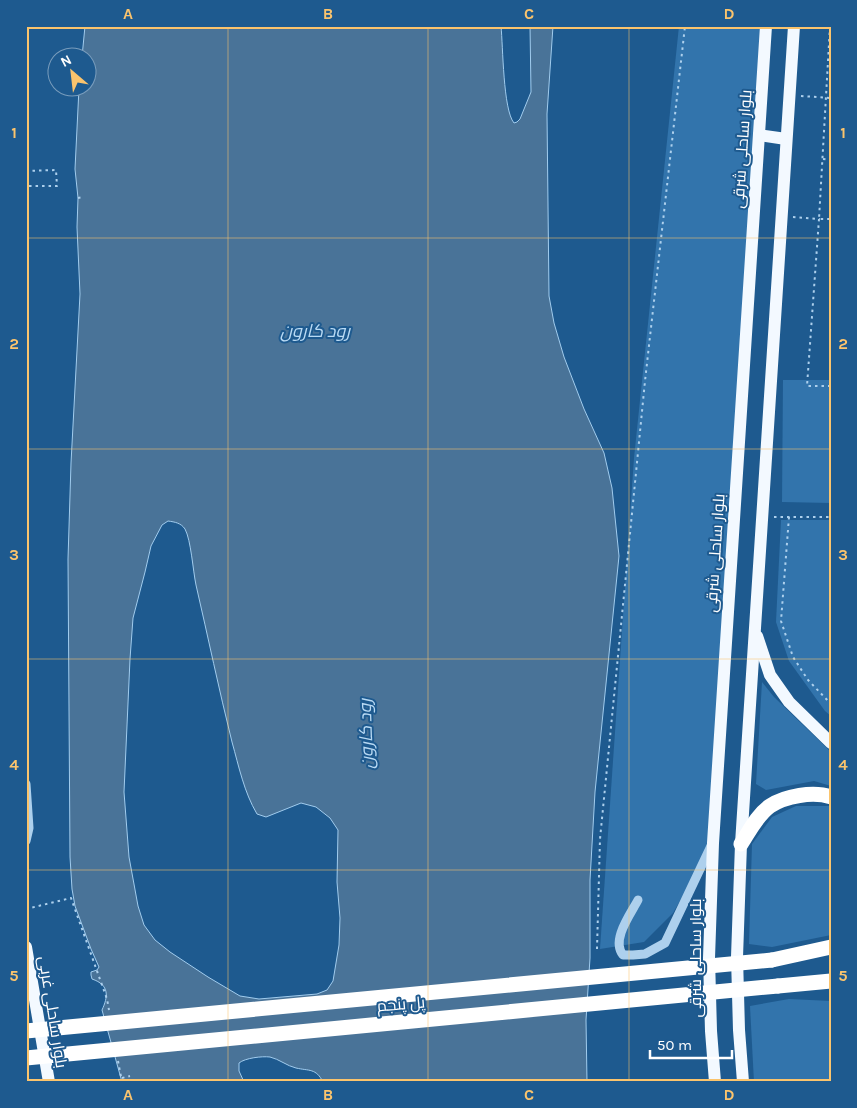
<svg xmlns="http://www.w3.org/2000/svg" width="857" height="1108" viewBox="0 0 857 1108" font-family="Karla,Cairo,sans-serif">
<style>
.green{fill:#3274ac}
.water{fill:#497398;stroke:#a1ccee;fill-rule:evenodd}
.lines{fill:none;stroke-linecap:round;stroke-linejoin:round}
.path{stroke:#add0ed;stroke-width:2;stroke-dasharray:2.5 4;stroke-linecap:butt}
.minor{stroke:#add0ed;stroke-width:9}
.major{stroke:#f3f9ff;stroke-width:12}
.highway{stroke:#fff;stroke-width:15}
.highway-bridge{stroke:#fff;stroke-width:15}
.grid{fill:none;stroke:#fbc46d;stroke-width:1;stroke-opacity:0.55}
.labels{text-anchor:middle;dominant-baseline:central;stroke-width:4;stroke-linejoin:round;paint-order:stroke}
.street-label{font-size:16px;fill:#fff;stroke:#1e5a8f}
.water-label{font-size:18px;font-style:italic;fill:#b9daf4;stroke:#1e5a8f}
.neatline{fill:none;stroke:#fbc46d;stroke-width:2}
.grid-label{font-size:16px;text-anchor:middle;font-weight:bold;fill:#fbc46d}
</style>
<rect width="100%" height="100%" fill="#1e5a8f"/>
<!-- green -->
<g class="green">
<polygon points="679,26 767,26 713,843 673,913 644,942 600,949 634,458"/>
<polygon points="783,380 831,380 831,503 782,502"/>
<polygon points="781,520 831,520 831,716 825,711 789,661 776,622"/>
<polygon points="762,682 774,697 831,752 831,786 814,781 766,790 756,784"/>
<polygon points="796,806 831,806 831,935 772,947 749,944 752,844 772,817"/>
<polygon points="789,999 831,1001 831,1082 754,1082 750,1006"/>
</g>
<!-- water -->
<path class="water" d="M85 26H501C503 46 503 110 514 123L517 122 520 119 531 92 530 26H553L547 114 549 296 554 323 564 357 584 409 604 453 612 488 619 556 595 792 590 880V958L586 1020 587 1082H323C316 1068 309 1071 296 1068 287 1066 279 1059 270 1057 262 1056 245 1058 239 1063V1071L244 1082H122L102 1010C108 997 110 985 92 979L91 975V972L97 970 99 967 91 949 75 906 72 889 70 857 68 559 71 463 80 294 77 227 78 198 75 169 79 88H88V58L82 57ZM168 521C175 522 181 523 185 529 191 540 193 571 196 585 208 637 219 690 232 742 239 767 244 792 257 814L266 817 301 803 316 807 330 818 338 830 337 882 340 918 339 945 333 981 327 990 317 994 259 999 240 996 208 977 170 952 155 940 144 925 138 906 129 857 124 792 130 659 133 618 145 572 151 546 162 525Z"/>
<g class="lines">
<!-- path -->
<g class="path">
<polyline points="830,26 819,219 831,219"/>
<polyline points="801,96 831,98"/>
<polyline points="823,159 831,160"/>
<polyline points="26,171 56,170 57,186 26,186"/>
<polyline points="78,198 84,197"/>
<polyline points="793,217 819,219 807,386 831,386"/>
<polyline points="774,517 831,517"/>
<polyline points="789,517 781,621 793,657 808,680 831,704"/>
<polyline points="26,909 71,898 107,999 109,1010"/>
<polyline points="597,949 600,839 645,381 685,26"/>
<polyline points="118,1061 122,1082"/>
<polyline points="122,1078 130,1076"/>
</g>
<!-- minor -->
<g class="minor">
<polyline points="26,784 29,828 26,841"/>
<path d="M638 900C630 915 611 940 623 955H633L645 954 665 943 711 846"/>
</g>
<!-- major -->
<g class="major">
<polyline points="759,135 786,139"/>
<polyline points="757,636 770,675 789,702 831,743"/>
<polyline points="26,947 49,1082"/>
<polyline points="715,1082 711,1031 709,958 713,843 766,26"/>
<polyline points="743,1082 739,1030 737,957 741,844 794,26"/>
</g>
<!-- highway -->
<g class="highway">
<path d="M741 844C749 832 757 815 770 806 785 796 813 791 831 797"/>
<polyline points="772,960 831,947"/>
<polyline points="778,986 831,981"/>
</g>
<!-- highway-bridge -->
<g class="highway-bridge">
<polyline points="26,1031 772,960"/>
<polyline points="26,1058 778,986"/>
</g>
</g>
<!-- grid -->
<path class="grid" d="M228 26V1082M428 26V1082M629 26V1082M26 238H831M26 449H831M26 659H831M26 870H831"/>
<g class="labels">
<!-- street labels -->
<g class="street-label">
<text transform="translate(742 149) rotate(-86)">بلوار ساحلی شرقی</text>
<text transform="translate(715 553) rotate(-86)">بلوار ساحلی شرقی</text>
<text transform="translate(695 958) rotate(-90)">بلوار ساحلی شرقی</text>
<text transform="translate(401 1004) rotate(-5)">پل پنجم</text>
<text transform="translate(53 1012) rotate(81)">بلوار ساحلی غربی</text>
</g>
<!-- water labels -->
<g class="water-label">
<text x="315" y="331">رود کارون</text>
<text transform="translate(366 734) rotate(-92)">رود کارون</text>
</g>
</g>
<!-- border -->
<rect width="857" height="1108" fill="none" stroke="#1e5a8f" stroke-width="55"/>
<!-- north arrow -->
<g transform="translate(72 72) rotate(332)"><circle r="24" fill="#1e5a8f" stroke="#789cbc"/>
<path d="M0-4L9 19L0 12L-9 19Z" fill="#fbc46d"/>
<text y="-8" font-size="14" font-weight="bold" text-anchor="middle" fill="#ffffff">N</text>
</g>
<!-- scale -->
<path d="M650 1050v8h82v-8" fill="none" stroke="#ffffff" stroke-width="2.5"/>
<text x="657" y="1050" font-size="15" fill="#ffffff" stroke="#1e5a8f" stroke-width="4" paint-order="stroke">50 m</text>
<rect x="28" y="28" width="802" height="1052" class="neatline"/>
<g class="grid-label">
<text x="128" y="19">A</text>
<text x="328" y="19">B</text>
<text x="529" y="19">C</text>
<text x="729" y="19">D</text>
<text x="14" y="138">1</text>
<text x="843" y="138">1</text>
<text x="14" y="349">2</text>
<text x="843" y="349">2</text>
<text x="14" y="560">3</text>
<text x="843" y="560">3</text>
<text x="14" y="770">4</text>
<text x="843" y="770">4</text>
<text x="14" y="981">5</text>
<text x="843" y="981">5</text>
<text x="128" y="1100">A</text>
<text x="328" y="1100">B</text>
<text x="529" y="1100">C</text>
<text x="729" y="1100">D</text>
</g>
</svg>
